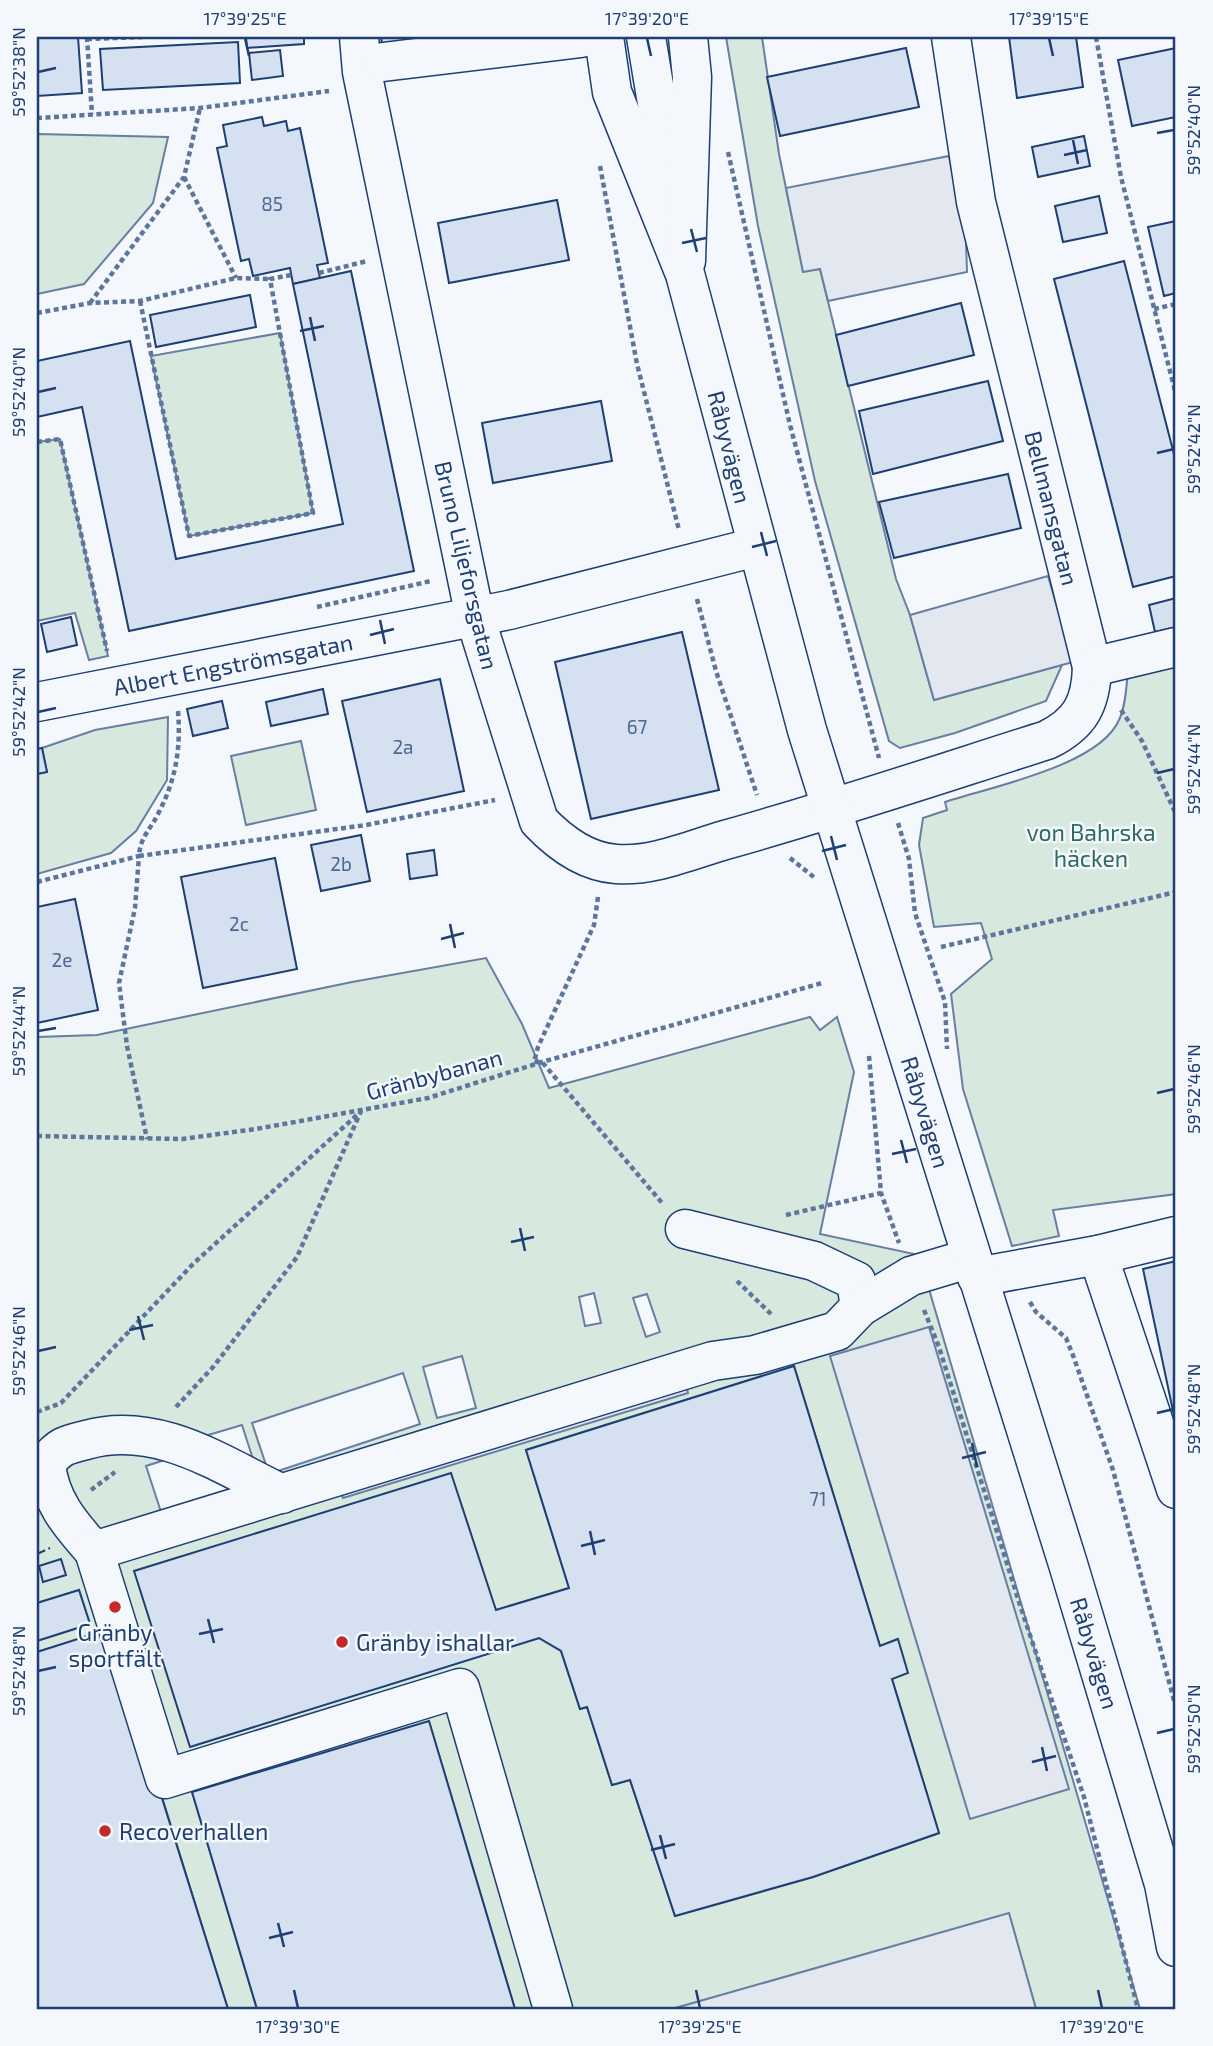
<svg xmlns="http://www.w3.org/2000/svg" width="1213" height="2046" viewBox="0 0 1213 2046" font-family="'Exo 2',sans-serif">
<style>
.green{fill:#d7e8df;stroke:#687fa3;stroke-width:2;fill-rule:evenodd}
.parking{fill:#e3e8f0;stroke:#687fa3;stroke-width:2}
.building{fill:#d5e0f0;stroke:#1d3f73;stroke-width:2}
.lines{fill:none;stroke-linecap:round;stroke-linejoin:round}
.minor-casing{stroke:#1d3f73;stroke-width:41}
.major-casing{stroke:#1d3f73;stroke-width:41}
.path{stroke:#5e769c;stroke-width:4.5;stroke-dasharray:5 3.5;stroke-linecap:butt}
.minor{stroke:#f4f7fb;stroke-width:38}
.major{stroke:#f4f7fb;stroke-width:38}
.fence{stroke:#1d3f73;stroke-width:2;stroke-dasharray:9 3.5;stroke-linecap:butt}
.ticks{fill:none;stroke:#1d3f73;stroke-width:2.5}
.poi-dot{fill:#c62828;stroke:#f4f7fb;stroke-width:2.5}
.labels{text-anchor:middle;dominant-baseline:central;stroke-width:5;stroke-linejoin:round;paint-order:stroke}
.number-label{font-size:19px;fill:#4b6792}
.street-label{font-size:23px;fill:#1d3f73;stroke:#f4f7fb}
.park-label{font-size:23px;fill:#2c6c60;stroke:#f4f7fb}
.poi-label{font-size:23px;fill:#1d3f73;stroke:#f4f7fb;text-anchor:start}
.neatline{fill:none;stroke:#1d3f73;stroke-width:2.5}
.ticks-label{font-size:18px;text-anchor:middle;fill:#1d3f73}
</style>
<rect width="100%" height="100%" fill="#f4f7fb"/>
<!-- green -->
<g class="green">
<polygon points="726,37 762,37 779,154 803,271 820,269 896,579 910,615 934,700 1062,665 1046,701 955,733 900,748 889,741 815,481 758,226"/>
<polygon points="37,134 168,137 153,203 84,284 37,294"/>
<polygon points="280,333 313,513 189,536 151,356"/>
<polygon points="60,439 108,656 89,660 75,613 37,621 37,442"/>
<path d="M1176 661V1194L1053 1210 1059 1236 1012 1246 963 1089 951 994 992 959 981 923 934 927 919 845 923 818 947 810 945 802C990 787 1099 766 1119 720 1126 706 1126 687 1128 672Z"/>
<polygon points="168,717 167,780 136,831 111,853 37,874 37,774 47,772 42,748 95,730"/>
<polygon points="301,741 316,810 246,825 231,756"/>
<path d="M486 958 522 1024 549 1088 810 1017 820 1030 837 1017 854 1072 820 1234 919 1255 1140 2009H1036L1009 1914 672 2009H515L429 1722 192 1792 257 2009H228L110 1630 37 1652V1641L90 1624 79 1590 37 1603V1037L97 1035 352 982ZM594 1293 601 1323 585 1326 579 1297ZM647 1294 660 1332 646 1337 633 1298ZM462 1356 476 1408 437 1418 423 1367ZM794 1366 880 1646 897 1639 892 1679 939 1833 813 1877 675 1916 630 1780 612 1785 587 1707 580 1709 561 1651 539 1638 191 1746 496 1610 569 1588 526 1450ZM403 1373 420 1424 269 1474 252 1423ZM242 1425 261 1484 162 1515 146 1466 174 1457 171 1446Z"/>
</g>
<!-- parking -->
<g class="parking">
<polygon points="949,156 966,241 967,272 828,301 820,269 803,272 786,188"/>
<polygon points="1048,576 1073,662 934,700 910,615"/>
<polygon points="929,1327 1069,1789 970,1819 830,1356"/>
<polygon points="685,1381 688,1393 343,1498 339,1487"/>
<polygon points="1009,1913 1036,2009 672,2009"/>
</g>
<!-- building -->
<g class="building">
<polygon points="37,37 78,37 82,93 37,96"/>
<polygon points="246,37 304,37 304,44 247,48"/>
<polygon points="381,37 447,37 382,44"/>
<polygon points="1076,37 1083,87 1017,98 1009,37"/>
<polygon points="238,42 240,83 103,90 100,49"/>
<polygon points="906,48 919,107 780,136 767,77"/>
<polygon points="1176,48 1176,117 1132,126 1118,60"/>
<polygon points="280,50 283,76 252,80 249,53"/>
<polygon points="262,117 264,126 286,121 288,131 300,128 328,263 317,265 320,278 293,284 290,268 253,276 249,259 241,261 217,148 227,146 223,125"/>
<polygon points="1084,136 1090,166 1038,177 1032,147"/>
<polygon points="1099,196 1107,233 1063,242 1055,206"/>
<polygon points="557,200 569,260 449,283 438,223"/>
<polygon points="1176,221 1176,293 1164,296 1148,227"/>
<polygon points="1124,261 1176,462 1176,576 1133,587 1054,279"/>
<polygon points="351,271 414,571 129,631 82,407 37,417 37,361 130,341 176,559 343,524 293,284"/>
<polygon points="250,295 256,327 156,347 150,315"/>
<polygon points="961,303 974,355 848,386 836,335"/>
<polygon points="988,381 1003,441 873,474 859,411"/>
<polygon points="601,401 612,461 493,483 482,423"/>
<polygon points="1008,474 1021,528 894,558 879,502"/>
<polygon points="1176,598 1176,627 1155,632 1149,605"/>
<polygon points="71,617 77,645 47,652 41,624"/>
<polygon points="682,632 719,790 591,819 555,662"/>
<polygon points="440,679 464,791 367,812 342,701"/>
<polygon points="323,689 328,714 271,726 266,702"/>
<polygon points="222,701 228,728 193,736 187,709"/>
<polygon points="42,748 47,772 37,774 37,749"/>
<polygon points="361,835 370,881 321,891 311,845"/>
<polygon points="434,850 437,875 410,879 407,854"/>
<polygon points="275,858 297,969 203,988 181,877"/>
<polygon points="75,899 98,1010 37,1023 37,907"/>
<polygon points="1176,1261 1176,1425 1143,1269"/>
<polygon points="794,1366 880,1646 898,1639 908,1673 892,1679 939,1833 813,1877 675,1916 630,1780 612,1785 587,1707 580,1709 561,1651 539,1638 190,1747 134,1571 451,1473 496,1610 569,1588 526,1450"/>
<polygon points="61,1559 66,1575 43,1582 39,1566"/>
<polygon points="79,1590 90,1624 37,1641 37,1603"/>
<polygon points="109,1629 228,2009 37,2009 37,1652"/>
<polygon points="429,1721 515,2009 257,2009 192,1792"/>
</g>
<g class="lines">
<defs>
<g id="minor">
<path d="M359 37 362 72 475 617 539 821C559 842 586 862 616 864 652 867 691 850 725 840 833 810 940 774 1047 740 1080 724 1091 704 1092 667L976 202 951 37"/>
<polyline points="646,37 678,230"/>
<polyline points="383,62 581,38"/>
<polyline points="1092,667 1176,647"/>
<polyline points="37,702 509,610 756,547"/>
<polyline points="685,1229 814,1261 856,1281 860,1307"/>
<polyline points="1098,1255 1176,1489"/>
<polyline points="977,1277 1098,1255 1176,1236"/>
<path d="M94 1551C70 1524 49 1500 46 1463 60 1446 65 1445 86 1440 157 1420 220 1464 282 1494"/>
<polyline points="553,2009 460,1688 165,1779 94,1551 713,1361 755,1355 837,1331 860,1307 911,1276 971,1258"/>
</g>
<g id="major">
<polyline points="604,37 612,92 685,274 807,730 1068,1564 1164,1884 1176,1947"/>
<polyline points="686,261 692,77 688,37"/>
</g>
</defs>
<!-- minor casing -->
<use href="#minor" class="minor-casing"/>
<!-- major casing -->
<use href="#major" class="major-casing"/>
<!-- path -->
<g class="path">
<polyline points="87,37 92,114"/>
<polyline points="1096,37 1121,177 1176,395"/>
<polyline points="87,39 145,37"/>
<polyline points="37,118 200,108 329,91"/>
<polyline points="728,152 790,425 879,758"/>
<polyline points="600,166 637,364 679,530"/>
<polyline points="184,177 236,278"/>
<polyline points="319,273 367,261"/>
<polyline points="140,301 189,536 313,513 270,279 291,275"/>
<polyline points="90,303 184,177 200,108"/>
<polyline points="1154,309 1176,304"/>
<polyline points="37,313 90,303 140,301 236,278 270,279"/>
<polyline points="37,442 60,439 107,651"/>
<polyline points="697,599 716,671 757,795"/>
<polyline points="317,607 431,581"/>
<polyline points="1121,710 1142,741 1176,814"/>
<path d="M178 711C181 748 176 779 159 812 151 829 140 837 139 856L366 825 495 800"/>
<polyline points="898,823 909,859 915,913 945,1002 947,1049"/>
<polyline points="790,858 815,878"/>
<polyline points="37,882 139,856 135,908 119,983 127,1046 147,1139"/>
<polyline points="598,897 594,925 538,1047 534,1062 542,1062 663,1204"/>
<polyline points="941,947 1176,892"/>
<polyline points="869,1056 881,1193 899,1243"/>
<polyline points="37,1136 182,1139 256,1129 428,1098 542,1062 822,983"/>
<polyline points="786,1215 881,1193"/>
<polyline points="737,1281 771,1314"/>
<polyline points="1030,1302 1036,1312 1066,1338 1074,1358 1113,1470 1176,1708"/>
<polyline points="924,1310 939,1347 1020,1605 1084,1797 1138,2009"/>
<polyline points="176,1407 214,1366 297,1257 361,1111"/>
<polyline points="37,1412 61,1403 194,1263 358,1114"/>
<polyline points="91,1490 115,1472"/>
</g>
<!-- minor -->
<use href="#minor" class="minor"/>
<!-- major -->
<use href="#major" class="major"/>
<!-- fence -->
<polyline class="fence" points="37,1554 50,1548"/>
</g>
<!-- ticks -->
<path class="ticks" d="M245 38 249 56M647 38 651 56M1049 38 1053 56M38 72 56 68M1157 133 1174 130M1073 140 1078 164M1064 155 1087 150M691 229 697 252M682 243 706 238M310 317 315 341M300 331 324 326M38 392 56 388M1157 453 1174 449M761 532 767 556M752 547 776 541M380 620 385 644M370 635 394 629M38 712 56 708M1157 773 1174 769M831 836 837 860M822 851 846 845M450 924 455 948M441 939 464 933M38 1031 56 1028M1157 1093 1174 1089M901 1140 907 1163M892 1154 916 1149M520 1228 525 1251M511 1242 534 1237M138 1316 144 1340M129 1330 153 1325M38 1351 56 1347M1157 1413 1174 1409M972 1443 977 1467M962 1458 986 1452M590 1531 595 1555M581 1546 605 1540M208 1619 214 1643M199 1634 223 1629M38 1671 56 1667M1157 1733 1174 1729M1042 1747 1047 1771M1032 1762 1056 1756M660 1835 666 1859M651 1850 675 1844M278 1923 284 1947M269 1938 293 1932M294 1990 298 2008M696 1990 700 2008M1098 1990 1102 2008"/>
<!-- markers -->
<g class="poi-dot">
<circle cx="115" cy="1607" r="7"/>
<circle cx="342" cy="1642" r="7"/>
<circle cx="105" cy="1831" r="7"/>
</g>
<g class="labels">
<!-- number labels -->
<g class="number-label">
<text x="272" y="203">85</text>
<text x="637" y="726">67</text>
<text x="403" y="746">2a</text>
<text x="341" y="863">2b</text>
<text x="239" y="923">2c</text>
<text x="62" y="959">2e</text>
<text x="818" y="1498">71</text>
</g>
<!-- street labels -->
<g class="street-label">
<text transform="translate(730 447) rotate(76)">Råbyvägen</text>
<text transform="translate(1052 508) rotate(76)">Bellmansgatan</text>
<text transform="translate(467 565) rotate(77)">Bruno Liljeforsgatan</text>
<text transform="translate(233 664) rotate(-11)">Albert Engströmsgatan</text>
<text transform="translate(434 1074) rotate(-15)">Gränbybanan</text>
<text transform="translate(926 1112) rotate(73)">Råbyvägen</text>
<text transform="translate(1095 1653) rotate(73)">Råbyvägen</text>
</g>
<!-- park labels -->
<g class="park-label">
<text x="1091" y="832">von Bahrska<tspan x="1091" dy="26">häcken</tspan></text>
</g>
<!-- poi labels -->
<g class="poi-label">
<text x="115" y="1632" text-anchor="middle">Gränby<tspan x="115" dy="26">sportfält</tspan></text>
<text x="356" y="1642">Gränby ishallar</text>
<text x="119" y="1831">Recoverhallen</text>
</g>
</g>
<!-- border -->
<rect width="1213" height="2046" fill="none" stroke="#f4f7fb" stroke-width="77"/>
<rect x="38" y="38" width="1136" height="1970" class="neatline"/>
<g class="ticks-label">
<text x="245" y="25">17°39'25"E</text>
<text x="647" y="25">17°39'20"E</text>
<text x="1049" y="25">17°39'15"E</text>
<text transform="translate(19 72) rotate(-90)" y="6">59°52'38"N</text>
<text transform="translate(1194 130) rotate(-90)" y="6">59°52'40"N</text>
<text transform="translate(19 392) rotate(-90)" y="6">59°52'40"N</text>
<text transform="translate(1194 449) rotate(-90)" y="6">59°52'42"N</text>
<text transform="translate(19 712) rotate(-90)" y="6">59°52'42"N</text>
<text transform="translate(1194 769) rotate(-90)" y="6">59°52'44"N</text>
<text transform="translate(19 1031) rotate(-90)" y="6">59°52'44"N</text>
<text transform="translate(1194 1089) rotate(-90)" y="6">59°52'46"N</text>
<text transform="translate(19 1351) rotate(-90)" y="6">59°52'46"N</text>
<text transform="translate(1194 1409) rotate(-90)" y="6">59°52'48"N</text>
<text transform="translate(19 1671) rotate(-90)" y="6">59°52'48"N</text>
<text transform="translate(1194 1729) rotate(-90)" y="6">59°52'50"N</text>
<text x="298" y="2033">17°39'30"E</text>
<text x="700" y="2033">17°39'25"E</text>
<text x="1102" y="2033">17°39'20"E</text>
</g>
</svg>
